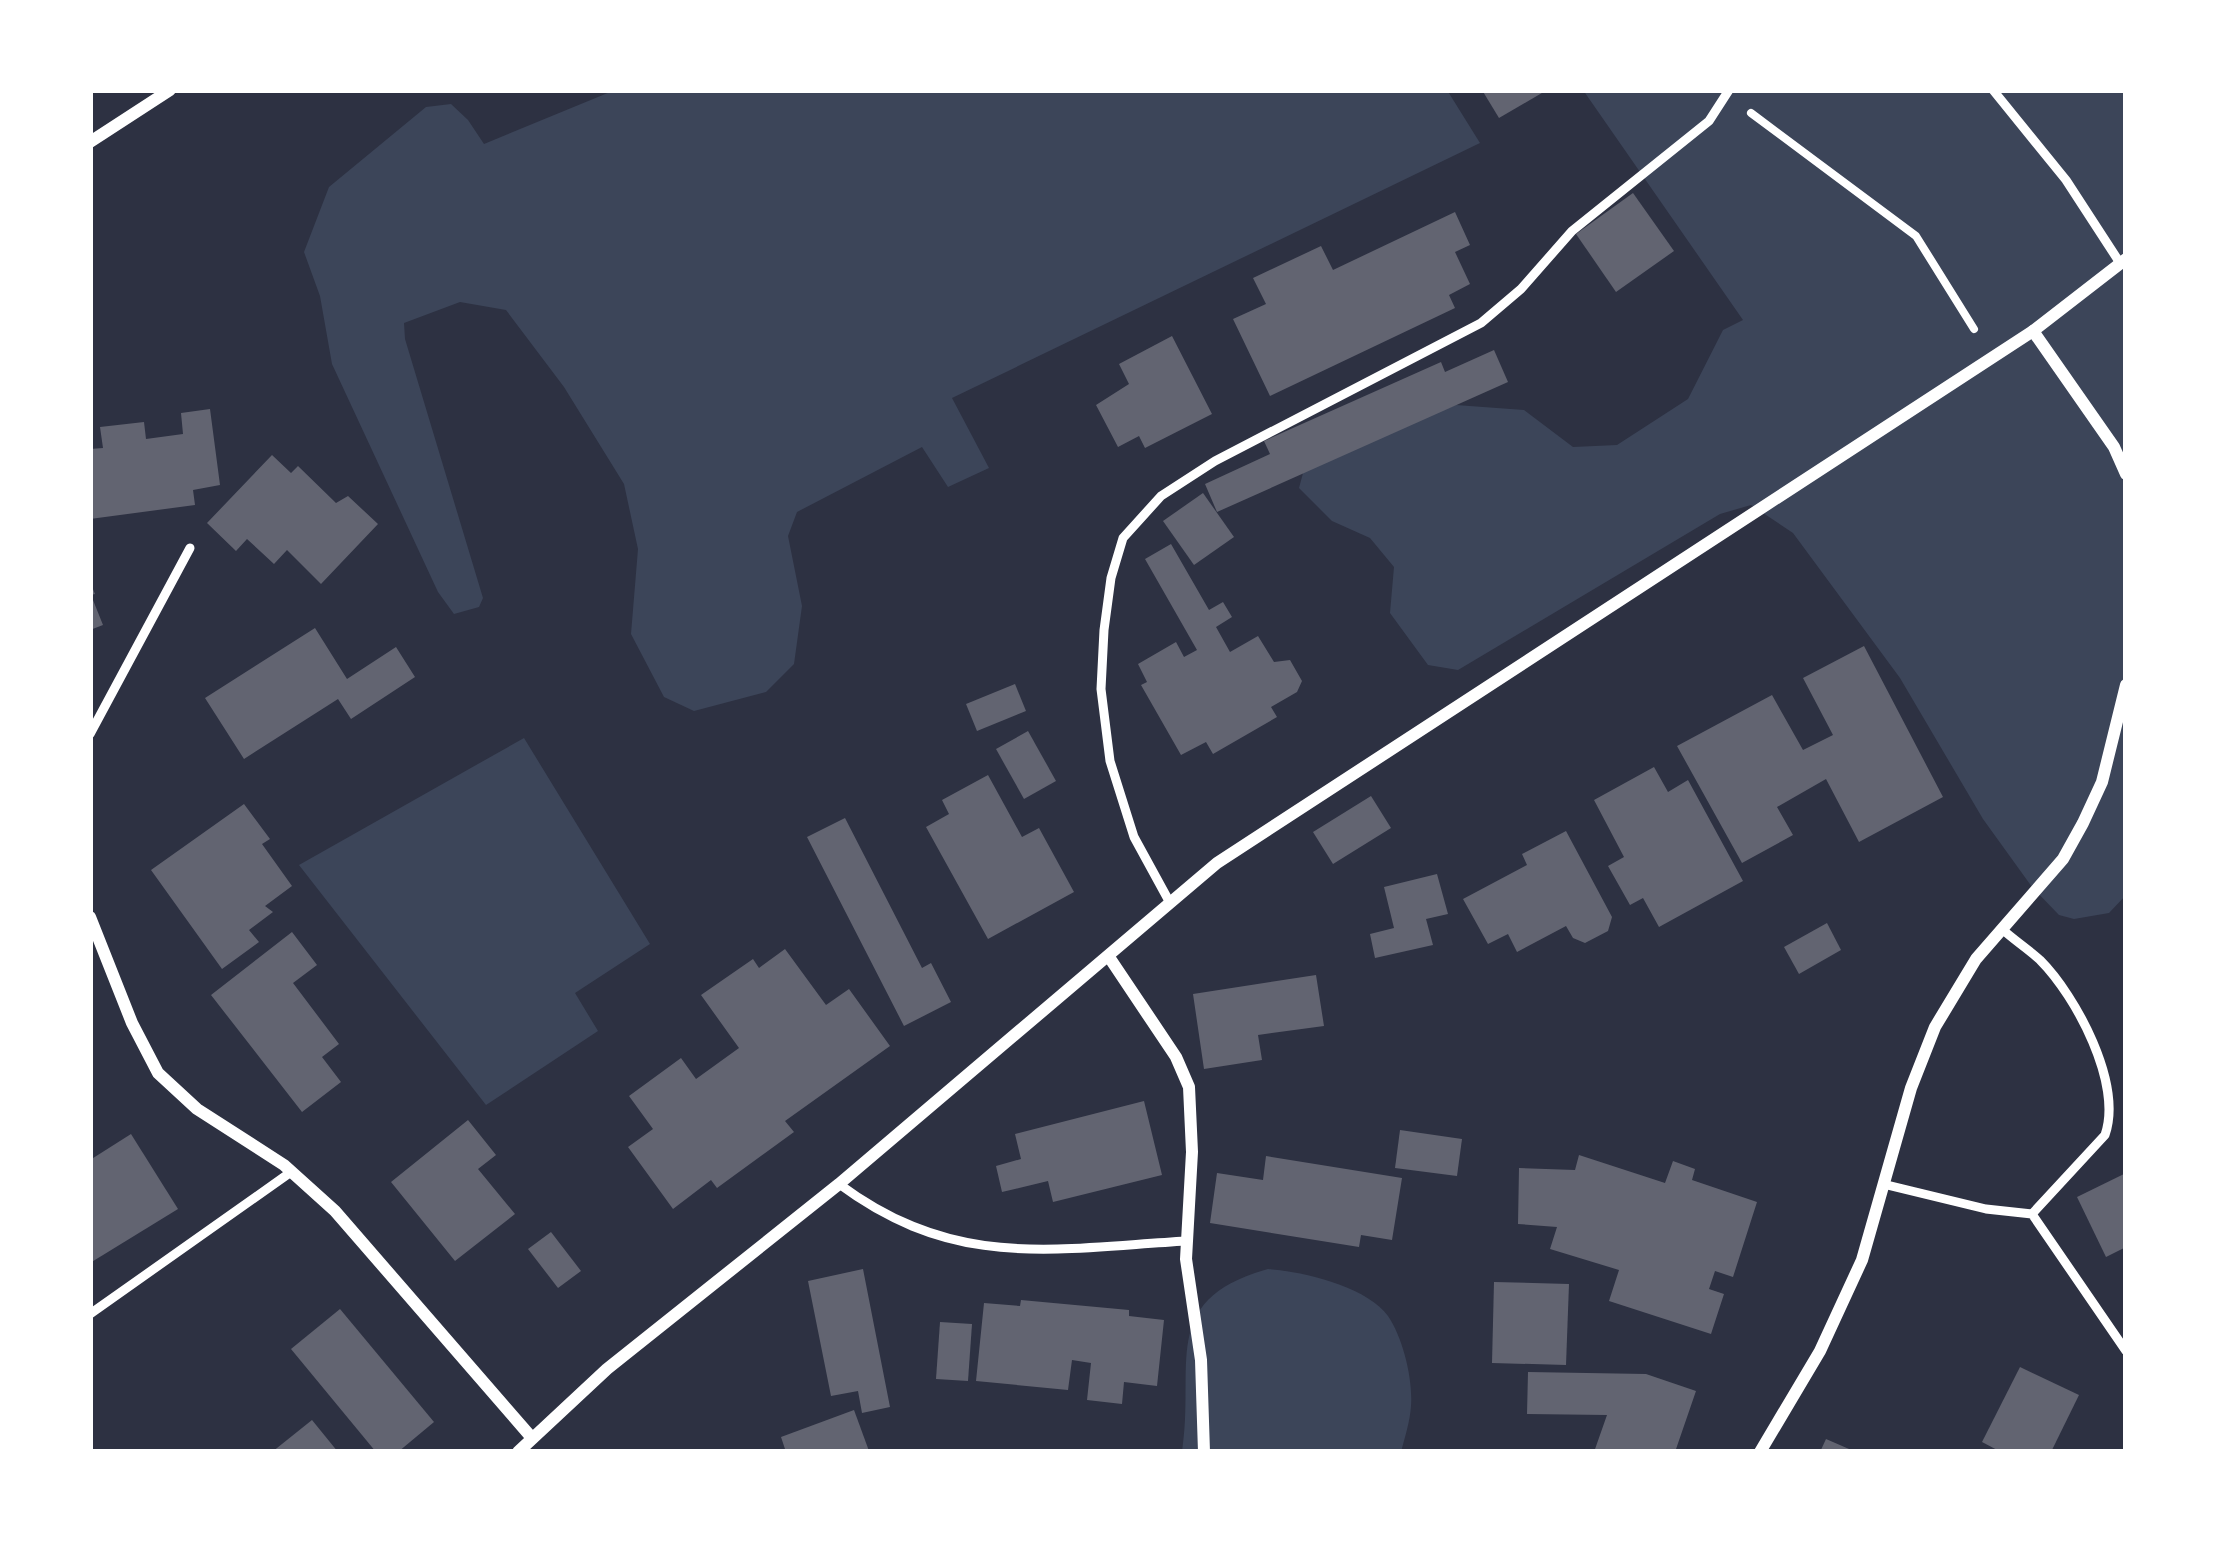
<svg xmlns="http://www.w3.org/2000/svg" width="2216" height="1542" viewBox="0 0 2216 1542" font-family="Jost,sans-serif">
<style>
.green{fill:#3c4559}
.building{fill:#626471}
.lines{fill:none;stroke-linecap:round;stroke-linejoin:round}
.path{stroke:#fff;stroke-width:8}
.service{stroke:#fff;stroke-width:9}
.minor{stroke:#fff;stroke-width:12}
</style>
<rect width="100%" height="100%" fill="#2d3142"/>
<!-- green -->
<g class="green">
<polygon points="615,90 1447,90 1480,143 952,398 989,468 948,487 922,447 797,512 788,536 802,606 794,664 766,692 694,711 664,697 631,634 638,549 624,484 564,387 506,310 460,302 404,323 405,339 483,598 479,607 454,614 438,592 332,364 320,296 304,252 329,187 426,107 451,104 468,120 484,144"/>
<polygon points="1583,90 2126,90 2126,895 2109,913 2074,919 2059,915 2032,887 1983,819 1900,678 1793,533 1751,505 1720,514 1458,670 1428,665 1390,613 1394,567 1370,538 1332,521 1299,488 1306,462 1456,405 1524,410 1573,447 1617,445 1688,399 1723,330 1743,320"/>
<polygon points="524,738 650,944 575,993 598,1031 486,1105 299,865"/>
<path d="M1268 1269C1301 1271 1368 1287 1388 1316 1403 1338 1413 1379 1411 1406 1410 1421 1405 1437 1401 1452H1182C1196 1365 1157 1300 1268 1269Z"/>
</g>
<!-- building -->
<g class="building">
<polygon points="1482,90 1547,90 1499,118"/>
<polygon points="1633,193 1674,251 1616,292 1576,234"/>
<polygon points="1455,212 1470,245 1455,252 1470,284 1449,295 1455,308 1270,396 1233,319 1266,304 1253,278 1321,246 1333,270"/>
<polygon points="1172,336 1212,414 1145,448 1139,436 1118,447 1096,405 1129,384 1119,364"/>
<polygon points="1494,350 1508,382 1217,512 1205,484 1270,454 1264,441 1441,362 1445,372"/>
<polygon points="210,409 220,485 193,490 195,505 90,519 90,477 93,477 90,449 103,448 100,427 144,422 146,439 183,434 181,413"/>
<polygon points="272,455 291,473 298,466 336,503 348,496 378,524 321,584 287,550 274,564 247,539 236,551 207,523"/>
<polygon points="1203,493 1234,537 1194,565 1163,521"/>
<polygon points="1171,544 1209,610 1223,602 1232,617 1216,627 1230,652 1258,636 1274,662 1290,660 1302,681 1297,692 1271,707 1277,717 1213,754 1206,742 1181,755 1141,685 1147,682 1138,664 1176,642 1184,657 1197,650 1145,559"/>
<polygon points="90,582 95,594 91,595 103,625 90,630"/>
<polygon points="315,628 347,679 396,647 415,677 351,719 338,699 244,759 205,698"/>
<polygon points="1864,646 1943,797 1859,842 1826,779 1777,807 1793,835 1742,863 1677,746 1772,695 1803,750 1833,735 1803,678"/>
<polygon points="1015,684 1026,711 977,731 966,704"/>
<polygon points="1028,731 1056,781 1024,799 996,749"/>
<polygon points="1654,767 1668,792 1688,780 1743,881 1659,927 1643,898 1630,905 1608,866 1624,857 1594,800"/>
<polygon points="988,775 1022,837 1039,828 1074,892 988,939 926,827 949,814 942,800"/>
<polygon points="1371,796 1391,828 1333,864 1313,832"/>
<polygon points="244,804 270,839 262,844 292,886 265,906 273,912 249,930 259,942 222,969 151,870"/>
<polygon points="845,818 922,968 931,963 951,1002 904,1026 807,837"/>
<polygon points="1566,831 1612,917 1608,931 1585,943 1573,938 1566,926 1517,952 1508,934 1488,944 1463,899 1527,865 1522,854"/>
<polygon points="1437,874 1448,914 1426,919 1433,945 1375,958 1370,934 1394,928 1384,887"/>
<polygon points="1827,923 1841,950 1799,974 1784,947"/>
<polygon points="292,932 317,965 293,983 339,1044 322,1057 341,1082 302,1112 211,995"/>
<polygon points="785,949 826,1005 849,989 890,1046 785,1121 794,1132 717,1188 711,1180 673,1209 628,1147 653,1129 629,1096 681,1058 696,1079 739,1048 701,995 753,959 759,968"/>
<polygon points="1316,975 1324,1026 1258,1035 1262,1060 1204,1069 1193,994"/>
<polygon points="1144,1101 1162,1175 1053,1202 1048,1181 1002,1192 996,1166 1021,1159 1015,1134"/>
<polygon points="468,1120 496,1155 478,1169 515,1214 455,1261 391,1182"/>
<polygon points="1400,1130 1462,1139 1457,1176 1395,1168"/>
<polygon points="131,1134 178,1209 90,1263 90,1160"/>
<polygon points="1579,1155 1665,1183 1673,1161 1695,1169 1692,1180 1757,1202 1733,1277 1715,1271 1709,1289 1724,1294 1711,1334 1609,1301 1619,1270 1550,1249 1557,1227 1518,1224 1519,1168 1575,1170"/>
<polygon points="1266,1156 1402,1178 1392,1240 1361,1235 1359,1247 1210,1223 1217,1173 1263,1180"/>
<polygon points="2126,1173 2126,1247 2106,1257 2077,1197"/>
<polygon points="551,1232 581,1271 558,1288 528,1249"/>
<polygon points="863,1269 890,1407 862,1413 858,1391 831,1396 808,1281"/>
<polygon points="1494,1282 1569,1284 1566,1365 1492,1363"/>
<polygon points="1021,1300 1129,1310 1129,1316 1164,1320 1157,1386 1124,1382 1122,1404 1087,1400 1091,1363 1072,1360 1068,1390 976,1381 984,1303 1020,1306"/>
<polygon points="340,1309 434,1422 398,1452 376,1452 291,1349"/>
<polygon points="940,1322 972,1324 968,1381 936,1379"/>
<polygon points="2020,1367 2079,1395 2051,1452 2001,1452 1982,1442"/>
<polygon points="1528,1372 1646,1374 1696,1391 1675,1452 1594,1452 1607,1415 1527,1414"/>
<polygon points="854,1410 869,1451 786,1452 781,1437"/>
<polygon points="312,1420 338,1452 272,1452"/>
<polygon points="1826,1439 1856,1452 1820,1452"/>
</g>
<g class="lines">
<!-- path -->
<polyline class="path" points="1751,113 1916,236 1974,329"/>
<!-- service -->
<g class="service">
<polyline points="1993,90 2066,180 2120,263"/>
<polyline points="90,734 190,548"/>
<polyline points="1169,901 1134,837 1110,761 1101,689 1104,630 1111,578 1123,538 1161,496 1215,461 1481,323 1521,289 1572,231 1709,121 1729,90"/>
<path d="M2002 929C2014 940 2028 949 2040 960 2076 996 2123 1084 2105 1135L2032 1214"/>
<path d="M839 1184C955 1270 1051 1249 1186 1241"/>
<polyline points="1887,1185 1986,1209 2032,1214 2126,1351"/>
<polyline points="90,1314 291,1172"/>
</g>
<!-- minor -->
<g class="minor">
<polyline points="90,142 170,90"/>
<polyline points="2033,331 2114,447 2126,474"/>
<polyline points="90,917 132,1023 158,1073 197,1109 284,1165 335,1211 532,1438"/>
<polyline points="1109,957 1176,1057 1189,1087 1192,1152 1186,1259 1201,1360 1204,1452"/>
<polyline points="518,1452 607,1369 839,1184 1217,863 2033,331 2126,259"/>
<polyline points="1760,1452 1820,1351 1862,1260 1911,1088 1935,1027 1976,959 2063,859 2083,823 2102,782 2126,685"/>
</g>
</g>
<!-- border -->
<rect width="2216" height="1542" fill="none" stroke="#ffffff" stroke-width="186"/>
</svg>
